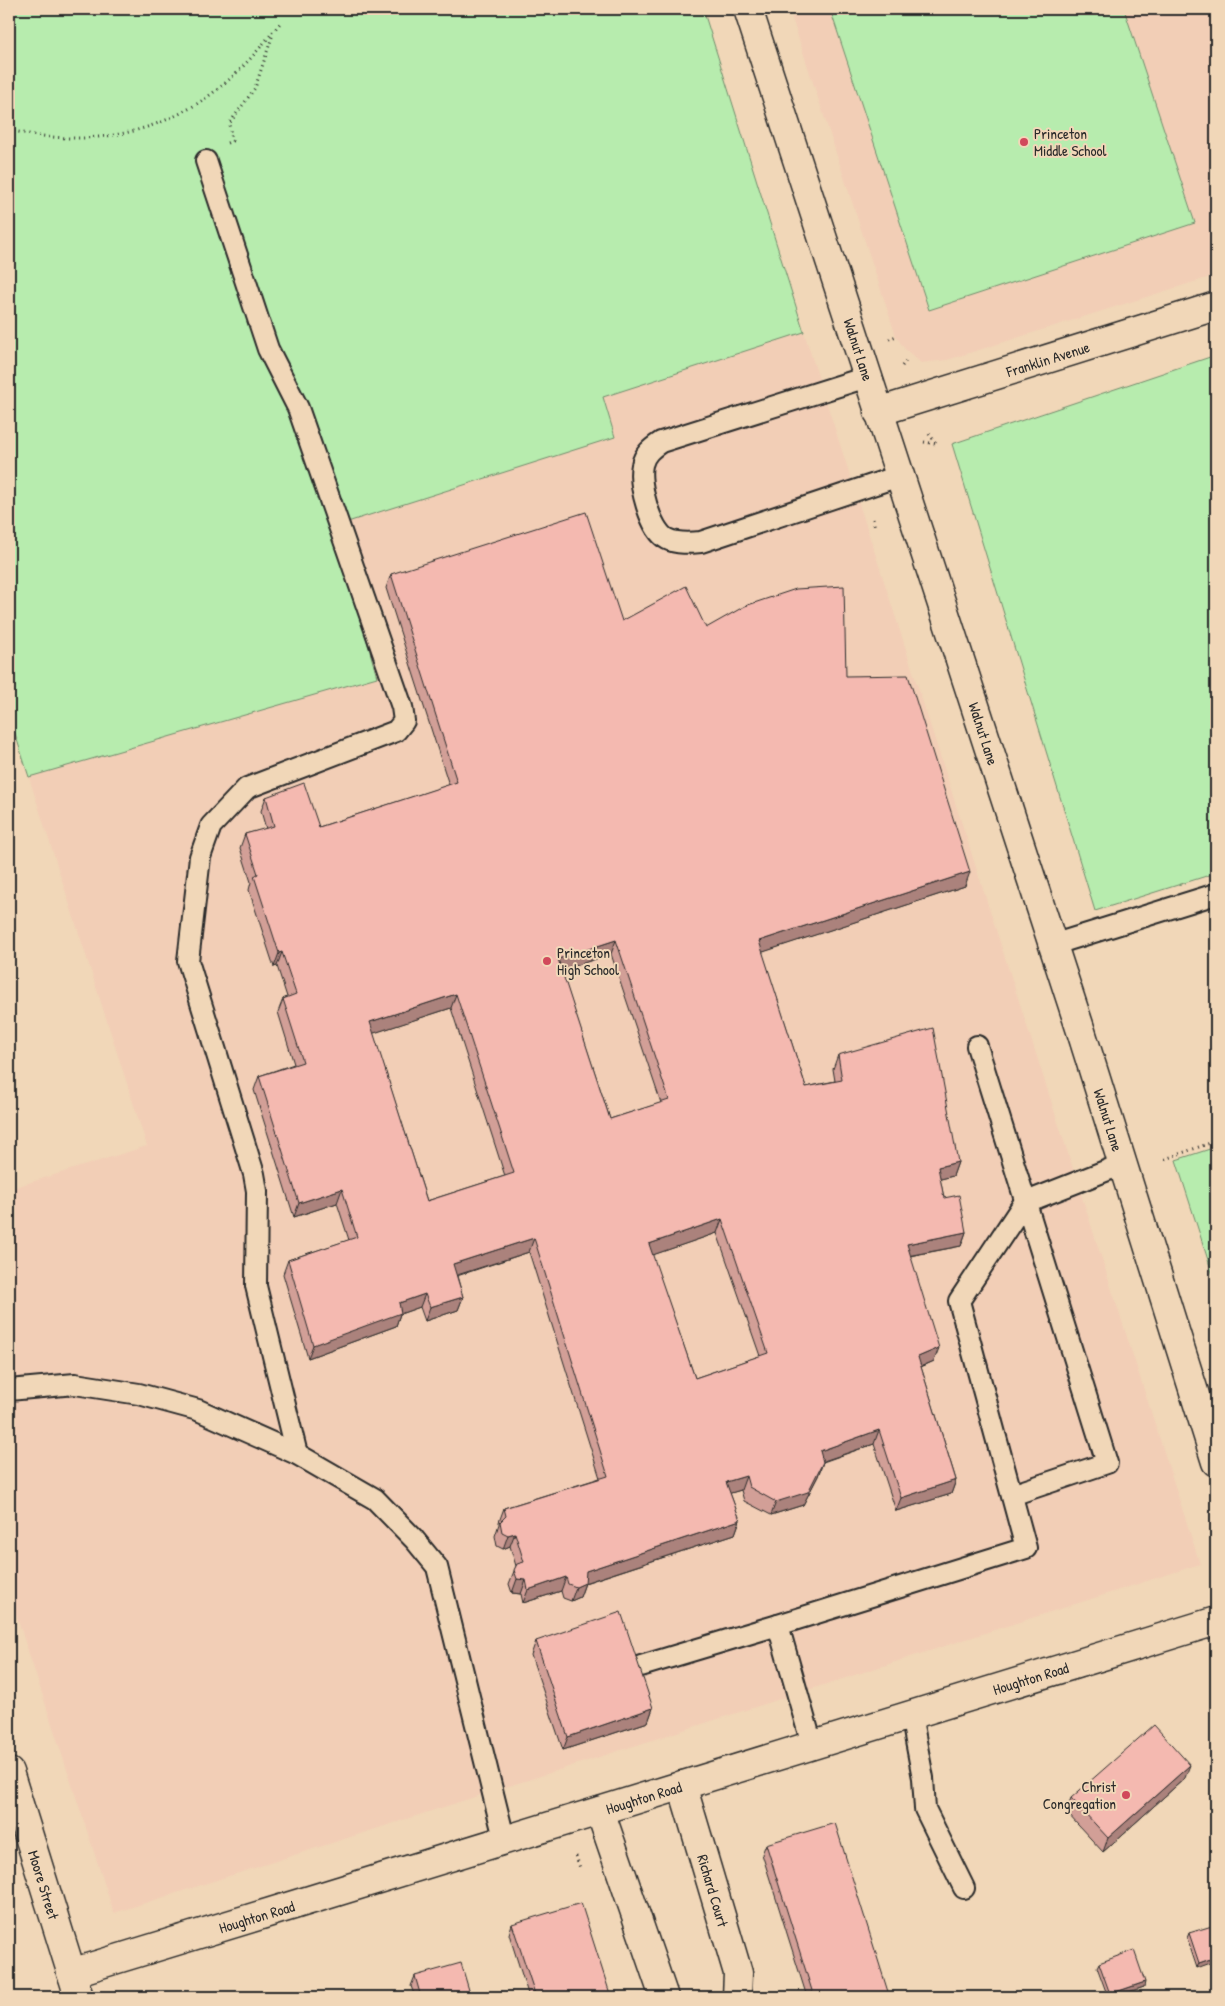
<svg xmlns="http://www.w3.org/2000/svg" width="1225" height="2006" viewBox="0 0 1225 2006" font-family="'Patrick Hand',sans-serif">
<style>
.built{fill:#f2ceb6}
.green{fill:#b7ecae;stroke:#718c6c}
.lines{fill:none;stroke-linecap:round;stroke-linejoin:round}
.lane-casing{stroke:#2b2b2b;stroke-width:24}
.street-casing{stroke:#2b2b2b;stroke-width:31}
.path{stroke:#2b2b2b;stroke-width:3;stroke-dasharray:1 4;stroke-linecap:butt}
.lane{stroke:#f1d7b8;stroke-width:20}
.street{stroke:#f1d7b8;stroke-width:28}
.wall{fill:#d29f97;stroke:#2b2b2b;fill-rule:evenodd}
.shaded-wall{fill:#ab827b;stroke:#2b2b2b}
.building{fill:#f4b9b0;stroke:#2b2b2b;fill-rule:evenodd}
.poi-dot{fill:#d1495b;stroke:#f1d7b8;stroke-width:2}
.labels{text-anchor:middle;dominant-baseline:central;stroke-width:4;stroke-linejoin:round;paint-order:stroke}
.poi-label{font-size:15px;fill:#2b2b2b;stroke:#f1d7b8;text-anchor:start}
.street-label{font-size:15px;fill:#2b2b2b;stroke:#f1d7b8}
</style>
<rect width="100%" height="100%" fill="#f1d7b8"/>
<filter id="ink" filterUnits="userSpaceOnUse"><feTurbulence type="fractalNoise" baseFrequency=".02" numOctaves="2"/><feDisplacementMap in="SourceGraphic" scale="10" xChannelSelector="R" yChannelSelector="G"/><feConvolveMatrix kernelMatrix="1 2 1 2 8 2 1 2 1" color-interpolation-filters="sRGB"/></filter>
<g filter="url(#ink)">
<!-- built -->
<g class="built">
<polygon points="9,9 700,9 1200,1564 114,1913 9,1593 9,1189 147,1146 9,715"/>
<polygon points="789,9 1216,9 1216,275 947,360 921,363 904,348 896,336"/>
</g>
<!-- green -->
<g class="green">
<polygon points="9,9 703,9 804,332 603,397 615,437 335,526 377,677 29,777 9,715"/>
<polygon points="830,9 1124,9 1195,223 929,310"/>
<polygon points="1216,355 1216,873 1095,911 952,444"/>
<polygon points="1216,1147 1216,1285 1176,1160"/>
</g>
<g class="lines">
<defs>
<g id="lane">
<polyline points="206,161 268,349 298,408 402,707 404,721 396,731 247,788 211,826 200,857 188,961 254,1174 257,1191 256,1286 297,1454"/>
<path d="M867 377 661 442C652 448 644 454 642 465 638 483 650 530 667 539 677 544 690 543 701 542L899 476"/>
<polyline points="1052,945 1216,894"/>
<polyline points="977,1046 1107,1463 1012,1495"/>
<polyline points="9,1390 75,1384 139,1394 198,1410 297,1454 375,1499 414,1539 437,1567 505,1842"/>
<polyline points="641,1666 778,1625"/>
<polyline points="911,1715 923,1778 925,1809 964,1888"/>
<polyline points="812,1745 778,1625 1026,1548 959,1301 1024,1203 1123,1164"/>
</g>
<g id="street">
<path id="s1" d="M748 9 1080 1028 1216 1462"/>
<path id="s2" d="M878 412 1216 306"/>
<path id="s3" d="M9 1772 79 1997"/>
<path id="s4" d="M682 1785 738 1973 737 1997"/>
<polyline points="600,1811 664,1997"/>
<path id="s5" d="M71 1973C453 1857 834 1738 1216 1621"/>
</g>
</defs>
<!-- lane casing -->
<use href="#lane" class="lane-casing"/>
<!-- street casing -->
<use href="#street" class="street-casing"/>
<!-- path -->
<g class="path">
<path d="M9 133 14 131C89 148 164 135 224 84 246 66 263 44 281 22"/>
<polyline points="227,143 232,141 229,124 255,88 273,34"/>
<polyline points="889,339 896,336"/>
<polyline points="902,366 908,358"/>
<polyline points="929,434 936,443"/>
<polyline points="924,442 937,444"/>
<polyline points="873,519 875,528"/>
<polyline points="1165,1159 1216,1141"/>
<polyline points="1211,1304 1216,1302"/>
<polyline points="1216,1567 1213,1568 1216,1579"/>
<polyline points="576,1856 580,1868"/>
</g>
<!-- lane -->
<use href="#lane" class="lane"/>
<!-- street -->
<use href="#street" class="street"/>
</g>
<!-- wall -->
<g class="wall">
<path d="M391 574 622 621 706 628 846 676 965 886 762 952 806 1087 835 1081 833 1069 838 1055 958 1162 953 1176 940 1179 944 1198 966 1232 961 1246 910 1256 934 1361 921 1367 956 1480 951 1494 896 1511 874 1444 823 1462 818 1476 803 1505 771 1515 744 1501 741 1490 730 1493 740 1520 735 1534 585 1583 580 1597 571 1601 563 1598 561 1591 523 1603 521 1594 512 1593 509 1584 516 1566 510 1546 503 1549 497 1546 495 1536 499 1524V1522L504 1508 600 1478 529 1252 457 1276 463 1297 458 1310 425 1321 420 1307 400 1314 396 1326 308 1358 283 1274 288 1260 349 1240 337 1203 294 1217 254 1090 259 1076 294 1064 278 1012 283 999 287 997 277 966 274 967 249 890 251 882 240 848 245 834 266 829 261 811 266 797 319 827 449 785 386 588ZM611 954 661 1103 610 1119 561 970ZM451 1008 505 1176 427 1201 373 1033ZM717 1233 760 1356 695 1378 652 1255Z"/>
<polygon points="536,1641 653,1708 648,1722 563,1750 531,1655"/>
<polygon points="1185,1778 1103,1852 1066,1812 1071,1798"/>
<polygon points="766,1844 888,1997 807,1997 762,1854"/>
<polygon points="512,1924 611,1997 529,1997 509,1934"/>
<polygon points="1189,1933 1216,1940 1197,1968 1187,1938"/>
<polygon points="1099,1963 1144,1987 1113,1997 1108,1997 1097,1967"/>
<polygon points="415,1976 471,1997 415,1997 411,1986"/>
</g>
<!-- shaded-wall -->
<g class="shaded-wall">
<polygon points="970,872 965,886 754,955 759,941"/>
<polygon points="616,940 611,954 553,973 558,959"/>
<polygon points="282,952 277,966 274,967 279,953"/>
<polygon points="456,994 451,1008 365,1036 370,1022"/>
<polygon points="958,1162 953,1176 933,1181 938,1167"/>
<polygon points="342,1189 337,1203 294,1217 299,1203"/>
<polygon points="722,1219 717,1233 644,1258 649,1244"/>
<polygon points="966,1232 961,1246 902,1257 907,1244"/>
<polygon points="534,1238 529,1252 448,1278 453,1264"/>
<polygon points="425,1294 420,1307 400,1314 396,1326 308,1358 313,1345 399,1303"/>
<polygon points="463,1297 458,1310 425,1321 430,1307"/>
<polygon points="939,1348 934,1361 913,1370 918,1357"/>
<polygon points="879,1430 874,1444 815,1464 820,1451"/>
<polygon points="823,1462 818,1476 803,1505 771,1515 776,1502"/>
<polygon points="746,1476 741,1490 721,1496 726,1482"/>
<polygon points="956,1480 951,1494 896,1511 901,1498"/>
<polygon points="740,1520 735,1534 581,1584 586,1571"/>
<polygon points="515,1533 510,1546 503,1549 508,1535"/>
<polygon points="566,1577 561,1591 523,1603 528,1590"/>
<polygon points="517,1579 526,1580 521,1594 512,1593"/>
<polygon points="585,1583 580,1597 571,1601 576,1587"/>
<polygon points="653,1708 648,1722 563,1750 568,1737"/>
<polygon points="1190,1765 1185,1778 1103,1852 1108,1838"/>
<polygon points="1216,1957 1216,1961 1197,1968 1199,1963"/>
<polygon points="1145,1982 1144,1987 1113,1997 1109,1997 1110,1994"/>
</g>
<!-- building -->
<g class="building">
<path d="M586 512 622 621 686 586 706 628 745 606 796 589 844 586 846 676 908 675 970 872 759 941 806 1087 842 1080 838 1055 933 1028 958 1162 938 1167 944 1198 959 1195 966 1232 907 1244 939 1348 918 1357 956 1480 901 1498 879 1430 820 1451 823 1462 808 1492 776 1502 749 1487 746 1476 726 1482 740 1520 586 1571 585 1583 576 1587 568 1584 566 1577 528 1590 526 1580 517 1579 514 1570 517 1564 524 1562 515 1533 508 1535 502 1532 500 1522 506 1516 504 1508 608 1476 534 1238 453 1264 463 1297 430 1307 425 1294 399 1303 401 1313 313 1345 288 1260 357 1237 342 1189 299 1203 259 1076 303 1062 283 999 296 994 282 952 279 953 254 876 258 874 245 834 274 826 266 797 304 783 319 827 457 782 391 574ZM616 940 669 1100 610 1119 558 959ZM456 994 514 1173 427 1201 370 1022ZM722 1219 768 1353 695 1378 649 1244Z"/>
<polygon points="621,1612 653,1708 568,1737 536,1641"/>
<polygon points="1154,1725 1190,1765 1108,1838 1071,1798"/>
<polygon points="835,1823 889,1995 883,1997 814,1997 766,1844"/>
<polygon points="581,1903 611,1997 536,1997 512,1924"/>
<polygon points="1212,1926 1216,1940 1216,1957 1199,1963 1189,1933"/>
<polygon points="1134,1950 1145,1982 1110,1994 1099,1963"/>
<polygon points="461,1963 471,1997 421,1997 415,1976"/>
<polygon points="1045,1995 1046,1997 1038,1997"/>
</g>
</g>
<!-- markers -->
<g class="poi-dot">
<circle cx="1024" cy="142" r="5"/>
<circle cx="547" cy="961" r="5"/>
<circle cx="1126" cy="1795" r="5"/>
</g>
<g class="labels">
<!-- poi labels -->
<g class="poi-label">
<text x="1034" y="133">Princeton<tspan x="1034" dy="17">Middle School</tspan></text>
<text x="557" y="952">Princeton<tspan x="557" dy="17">High School</tspan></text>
<text x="1116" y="1786" text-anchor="end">Christ<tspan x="1116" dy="17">Congregation</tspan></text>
</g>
<!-- street labels -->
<g class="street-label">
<text stroke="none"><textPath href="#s1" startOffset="358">Walnut Lane</textPath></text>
<text stroke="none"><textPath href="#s2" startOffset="178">Franklin Avenue</textPath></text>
<text stroke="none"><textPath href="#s1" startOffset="762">Walnut Lane</textPath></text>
<text stroke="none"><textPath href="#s1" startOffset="1168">Walnut Lane</textPath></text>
<text stroke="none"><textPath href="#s5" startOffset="1004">Houghton Road</textPath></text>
<text stroke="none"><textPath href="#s5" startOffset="599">Houghton Road</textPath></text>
<text stroke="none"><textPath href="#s3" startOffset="118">Moore Street</textPath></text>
<text stroke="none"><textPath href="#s4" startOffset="110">Richard Court</textPath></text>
<text stroke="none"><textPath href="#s5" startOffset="194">Houghton Road</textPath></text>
</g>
</g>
<!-- margin -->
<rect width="1225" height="2006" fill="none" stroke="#f1d7b8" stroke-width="30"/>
<rect x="15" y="15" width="1195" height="1976" fill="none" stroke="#2b2b2b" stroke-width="2" filter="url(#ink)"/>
</svg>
